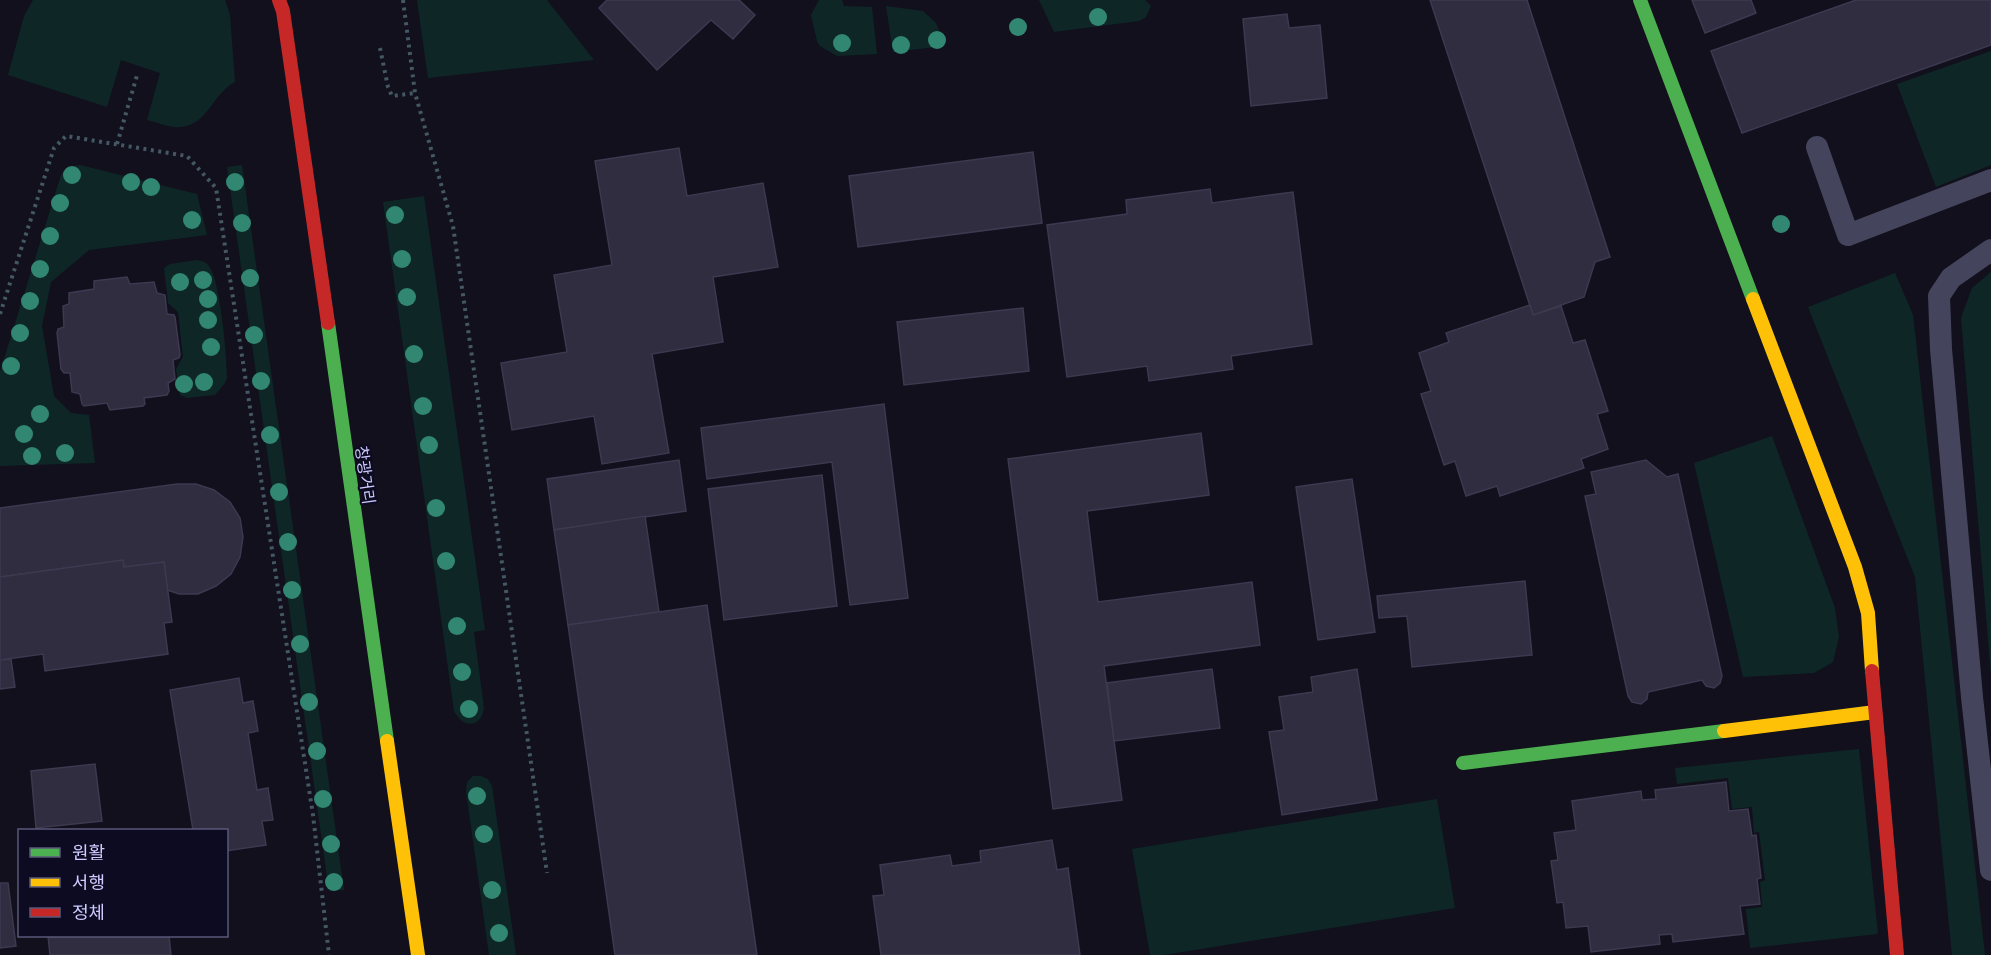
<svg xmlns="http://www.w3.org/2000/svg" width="1991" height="955" viewBox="0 0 1991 955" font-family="'Exo 2','Noto Sans KR',sans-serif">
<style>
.green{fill:#0e2726}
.building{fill:#2f2d3f;stroke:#3c3951;stroke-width:1.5}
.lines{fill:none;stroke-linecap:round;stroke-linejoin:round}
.path{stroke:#445764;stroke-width:4;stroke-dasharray:3 4.5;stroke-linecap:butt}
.lane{stroke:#44445d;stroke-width:22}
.fast{stroke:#4caf50;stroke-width:14}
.slow{stroke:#ffc107;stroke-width:14}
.jam{stroke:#c62828;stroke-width:14}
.tree{fill:#328772}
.labels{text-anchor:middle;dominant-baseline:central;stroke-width:4.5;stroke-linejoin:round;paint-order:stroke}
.street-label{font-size:16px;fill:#cecbff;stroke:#0d0b21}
</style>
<rect width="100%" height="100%" fill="#11101c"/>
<!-- green -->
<g class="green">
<path d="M33 0H225L230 15 235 82C211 94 207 130 174 127 165 126 156 122 147 120L160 73 121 60 107 107 8 75 24 16Z"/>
<polygon points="417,0 547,0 594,60 428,78"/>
<polygon points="819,0 842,0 844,6 872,7 877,54 837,56 820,46 817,41 811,15"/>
<polygon points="1039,0 1145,0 1151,6 1146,17 1139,21 1054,32"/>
<polygon points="886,6 923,11 936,23 945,46 893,52"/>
<polygon points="1991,51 1991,165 1936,187 1897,84"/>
<polygon points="80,165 197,194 207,235 89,250 51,282 42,326 54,396 71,413 89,415 95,463 0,466 0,372 61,175 67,167"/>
<polygon points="242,165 344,890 329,891 227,167"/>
<path d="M424 196 485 630 474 632 484 708C481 728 463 729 454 711L383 202Z"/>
<path d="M197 260C202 261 206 262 209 266 220 279 227 357 227 377L225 383 215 395 187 398 180 395 176 369 183 357 178 312 168 303 164 268 170 264Z"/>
<polygon points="1991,272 1991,675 1961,318 1972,288"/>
<polygon points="1895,273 1913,315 1985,955 1952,955 1915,577 1808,307"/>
<polygon points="1772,436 1835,608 1839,637 1833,662 1814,673 1743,677 1694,463"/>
<polygon points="1859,749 1878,934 1750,948 1746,909 1762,907 1760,882 1765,880 1759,832 1754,833 1752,807 1732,809 1728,778 1677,784 1675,768"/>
<polygon points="473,776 481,776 488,779 492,786 516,955 489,955 466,791 467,782"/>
<polygon points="1437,799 1455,908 1164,955 1150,955 1132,849"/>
</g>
<!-- building -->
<g class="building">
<polygon points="607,0 739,0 755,15 733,39 711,20 657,70 599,8"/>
<polygon points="1430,0 1527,0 1610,257 1595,262 1584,297 1533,315"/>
<polygon points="1692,0 1751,0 1756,13 1705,33"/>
<polygon points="1856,0 1991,0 1991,45 1742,133 1711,51"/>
<polygon points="1287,14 1289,28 1320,25 1327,98 1251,106 1243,19"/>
<polygon points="679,148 687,196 763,183 778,267 713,277 723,342 652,354 669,453 602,464 594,416 512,430 501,363 567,352 554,275 612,265 595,161"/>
<polygon points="1033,152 1042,223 858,247 849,176"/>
<polygon points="1210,189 1212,203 1293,192 1312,344 1231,356 1233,369 1149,381 1147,366 1067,377 1047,225 1127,214 1126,200"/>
<polygon points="127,277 130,284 154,282 157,293 165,295 167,314 174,315 175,317 180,355 179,358 173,360 175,379 168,383 169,391 167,395 144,398 145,404 143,406 110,410 107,403 84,406 82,404 80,394 72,392 70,373 64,373 61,369 57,333 58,329 64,327 63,306 69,304 69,293 94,289 94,281"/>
<polygon points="1530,305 1533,315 1561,306 1573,343 1585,340 1608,411 1597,414 1608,449 1581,459 1584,468 1500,496 1497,486 1466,496 1455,461 1444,465 1421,394 1431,391 1419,353 1449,342 1446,333"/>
<polygon points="1023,308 1029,371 904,385 897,322"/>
<polygon points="884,404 908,598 850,605 832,462 707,479 701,428"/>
<polygon points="1201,433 1209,495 1087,511 1098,602 1252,582 1260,645 1104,666 1122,800 1053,809 1008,459"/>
<polygon points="679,460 686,511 554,530 547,479"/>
<polygon points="1646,460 1667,477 1678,474 1722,676 1720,683 1714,688 1706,686 1702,680 1648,692 1647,699 1641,704 1632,702 1628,696 1585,496 1596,494 1591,472"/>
<polygon points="822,475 837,606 724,620 708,489"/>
<polygon points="1352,479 1375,632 1318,640 1296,487"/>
<polygon points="177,484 196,484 214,490 230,502 240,518 243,537 240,557 231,574 216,586 198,594 179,594 167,590 164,562 124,567 123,560 0,577 0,508"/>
<polygon points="645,516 659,612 568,625 554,530"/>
<polygon points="123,560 124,567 164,562 172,622 164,623 168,654 45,671 43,654 0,660 0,577"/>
<polygon points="1525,581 1532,655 1412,667 1407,616 1379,618 1377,596"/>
<polygon points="707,605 757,955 615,955 568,625"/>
<polygon points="11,659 15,687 0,689 0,660"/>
<polygon points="1212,669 1220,728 1114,741 1107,683"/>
<polygon points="1357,669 1377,800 1282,815 1269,732 1284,730 1279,697 1313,692 1311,677"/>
<polygon points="239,678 243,703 253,701 258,731 248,733 257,790 268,788 273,820 262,821 266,845 226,851 226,830 193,830 170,690"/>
<polygon points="95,764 102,821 36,828 31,771"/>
<polygon points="1726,782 1729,811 1748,809 1752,836 1756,835 1761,878 1757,879 1760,904 1740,906 1744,934 1673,942 1672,934 1659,935 1660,944 1591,952 1588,926 1566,928 1563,902 1557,903 1551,861 1558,860 1554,833 1576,830 1572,801 1641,791 1642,800 1656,799 1655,790"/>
<polygon points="1052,840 1057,870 1068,868 1080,955 881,955 873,896 884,895 880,865 950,855 952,866 981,862 980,851"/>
<polygon points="0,883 8,883 16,946 0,948"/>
<polygon points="48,936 169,936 171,955 50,955"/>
</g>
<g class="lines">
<!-- path -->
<g class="path">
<polyline points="403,0 415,93 453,226 547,873"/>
<polyline points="380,48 388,87 392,96 415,93"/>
<polyline points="117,144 138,72"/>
<polyline points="0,314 54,148 66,136 187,156 216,188 313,815 329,955"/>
</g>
<!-- lane -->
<g class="lane">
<polyline points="1817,147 1848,235 1991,180"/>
<polyline points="1991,250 1951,278 1939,296 1941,349 1972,697 1991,870"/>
</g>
<!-- fast -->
<g class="fast">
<polyline points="1640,0 1753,299"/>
<polyline points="328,323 387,741"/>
<polyline points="1463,763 1724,731"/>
</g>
<!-- slow -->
<g class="slow">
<polyline points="1753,299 1855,567 1868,613 1872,671"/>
<polyline points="1724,731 1875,712"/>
<polyline points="387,741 418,955"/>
</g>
<!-- jam -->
<g class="jam">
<polyline points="279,0 283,11 328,323"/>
<polyline points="1872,671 1897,955"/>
</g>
</g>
<!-- trees -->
<g class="tree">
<circle cx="1098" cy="17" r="9"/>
<circle cx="1018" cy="27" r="9"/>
<circle cx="937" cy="40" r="9"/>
<circle cx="842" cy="43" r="9"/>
<circle cx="901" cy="45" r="9"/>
<circle cx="72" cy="175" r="9"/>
<circle cx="131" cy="182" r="9"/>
<circle cx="235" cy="182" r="9"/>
<circle cx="151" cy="187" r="9"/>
<circle cx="60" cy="203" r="9"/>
<circle cx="395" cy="215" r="9"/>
<circle cx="192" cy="220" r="9"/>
<circle cx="242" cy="223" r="9"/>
<circle cx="1781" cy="224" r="9"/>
<circle cx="50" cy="236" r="9"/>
<circle cx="402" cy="259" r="9"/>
<circle cx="40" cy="269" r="9"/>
<circle cx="250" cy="278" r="9"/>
<circle cx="203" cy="280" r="9"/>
<circle cx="180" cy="282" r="9"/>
<circle cx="407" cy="297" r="9"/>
<circle cx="208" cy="299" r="9"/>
<circle cx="30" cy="301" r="9"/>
<circle cx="208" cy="320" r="9"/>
<circle cx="20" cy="333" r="9"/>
<circle cx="254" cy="335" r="9"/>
<circle cx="211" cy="347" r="9"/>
<circle cx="414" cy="354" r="9"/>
<circle cx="11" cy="366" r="9"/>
<circle cx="261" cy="381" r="9"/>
<circle cx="204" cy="382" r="9"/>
<circle cx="184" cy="384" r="9"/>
<circle cx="423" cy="406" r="9"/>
<circle cx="40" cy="414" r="9"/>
<circle cx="24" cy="434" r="9"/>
<circle cx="270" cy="435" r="9"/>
<circle cx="429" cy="445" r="9"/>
<circle cx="65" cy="453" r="9"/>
<circle cx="32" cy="456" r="9"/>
<circle cx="279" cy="492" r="9"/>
<circle cx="436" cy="508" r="9"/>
<circle cx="288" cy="542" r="9"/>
<circle cx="446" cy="561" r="9"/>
<circle cx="292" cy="590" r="9"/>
<circle cx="457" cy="626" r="9"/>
<circle cx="300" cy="644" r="9"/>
<circle cx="462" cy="672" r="9"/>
<circle cx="309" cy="702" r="9"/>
<circle cx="469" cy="709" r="9"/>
<circle cx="317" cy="751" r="9"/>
<circle cx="477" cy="796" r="9"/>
<circle cx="323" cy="799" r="9"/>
<circle cx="484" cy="834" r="9"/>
<circle cx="331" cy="844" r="9"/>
<circle cx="334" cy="882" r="9"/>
<circle cx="492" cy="890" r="9"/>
<circle cx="499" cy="933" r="9"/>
</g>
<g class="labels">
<!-- street labels -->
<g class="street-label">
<text transform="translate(366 475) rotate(82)">창광거리</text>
</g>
</g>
<!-- legend -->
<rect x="18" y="829" width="210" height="108" fill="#0d0b21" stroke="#5a587a" stroke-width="1.5"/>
<rect x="30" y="848" width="30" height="9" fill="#4caf50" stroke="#5a587a" stroke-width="1.5"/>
<text x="72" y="859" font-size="18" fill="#cecbff">원활</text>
<rect x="30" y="878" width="30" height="9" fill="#ffc107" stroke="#5a587a" stroke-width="1.5"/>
<text x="72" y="889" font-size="18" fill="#cecbff">서행</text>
<rect x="30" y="908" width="30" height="9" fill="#c62828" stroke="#5a587a" stroke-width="1.5"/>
<text x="72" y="919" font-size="18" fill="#cecbff">정체</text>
</svg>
